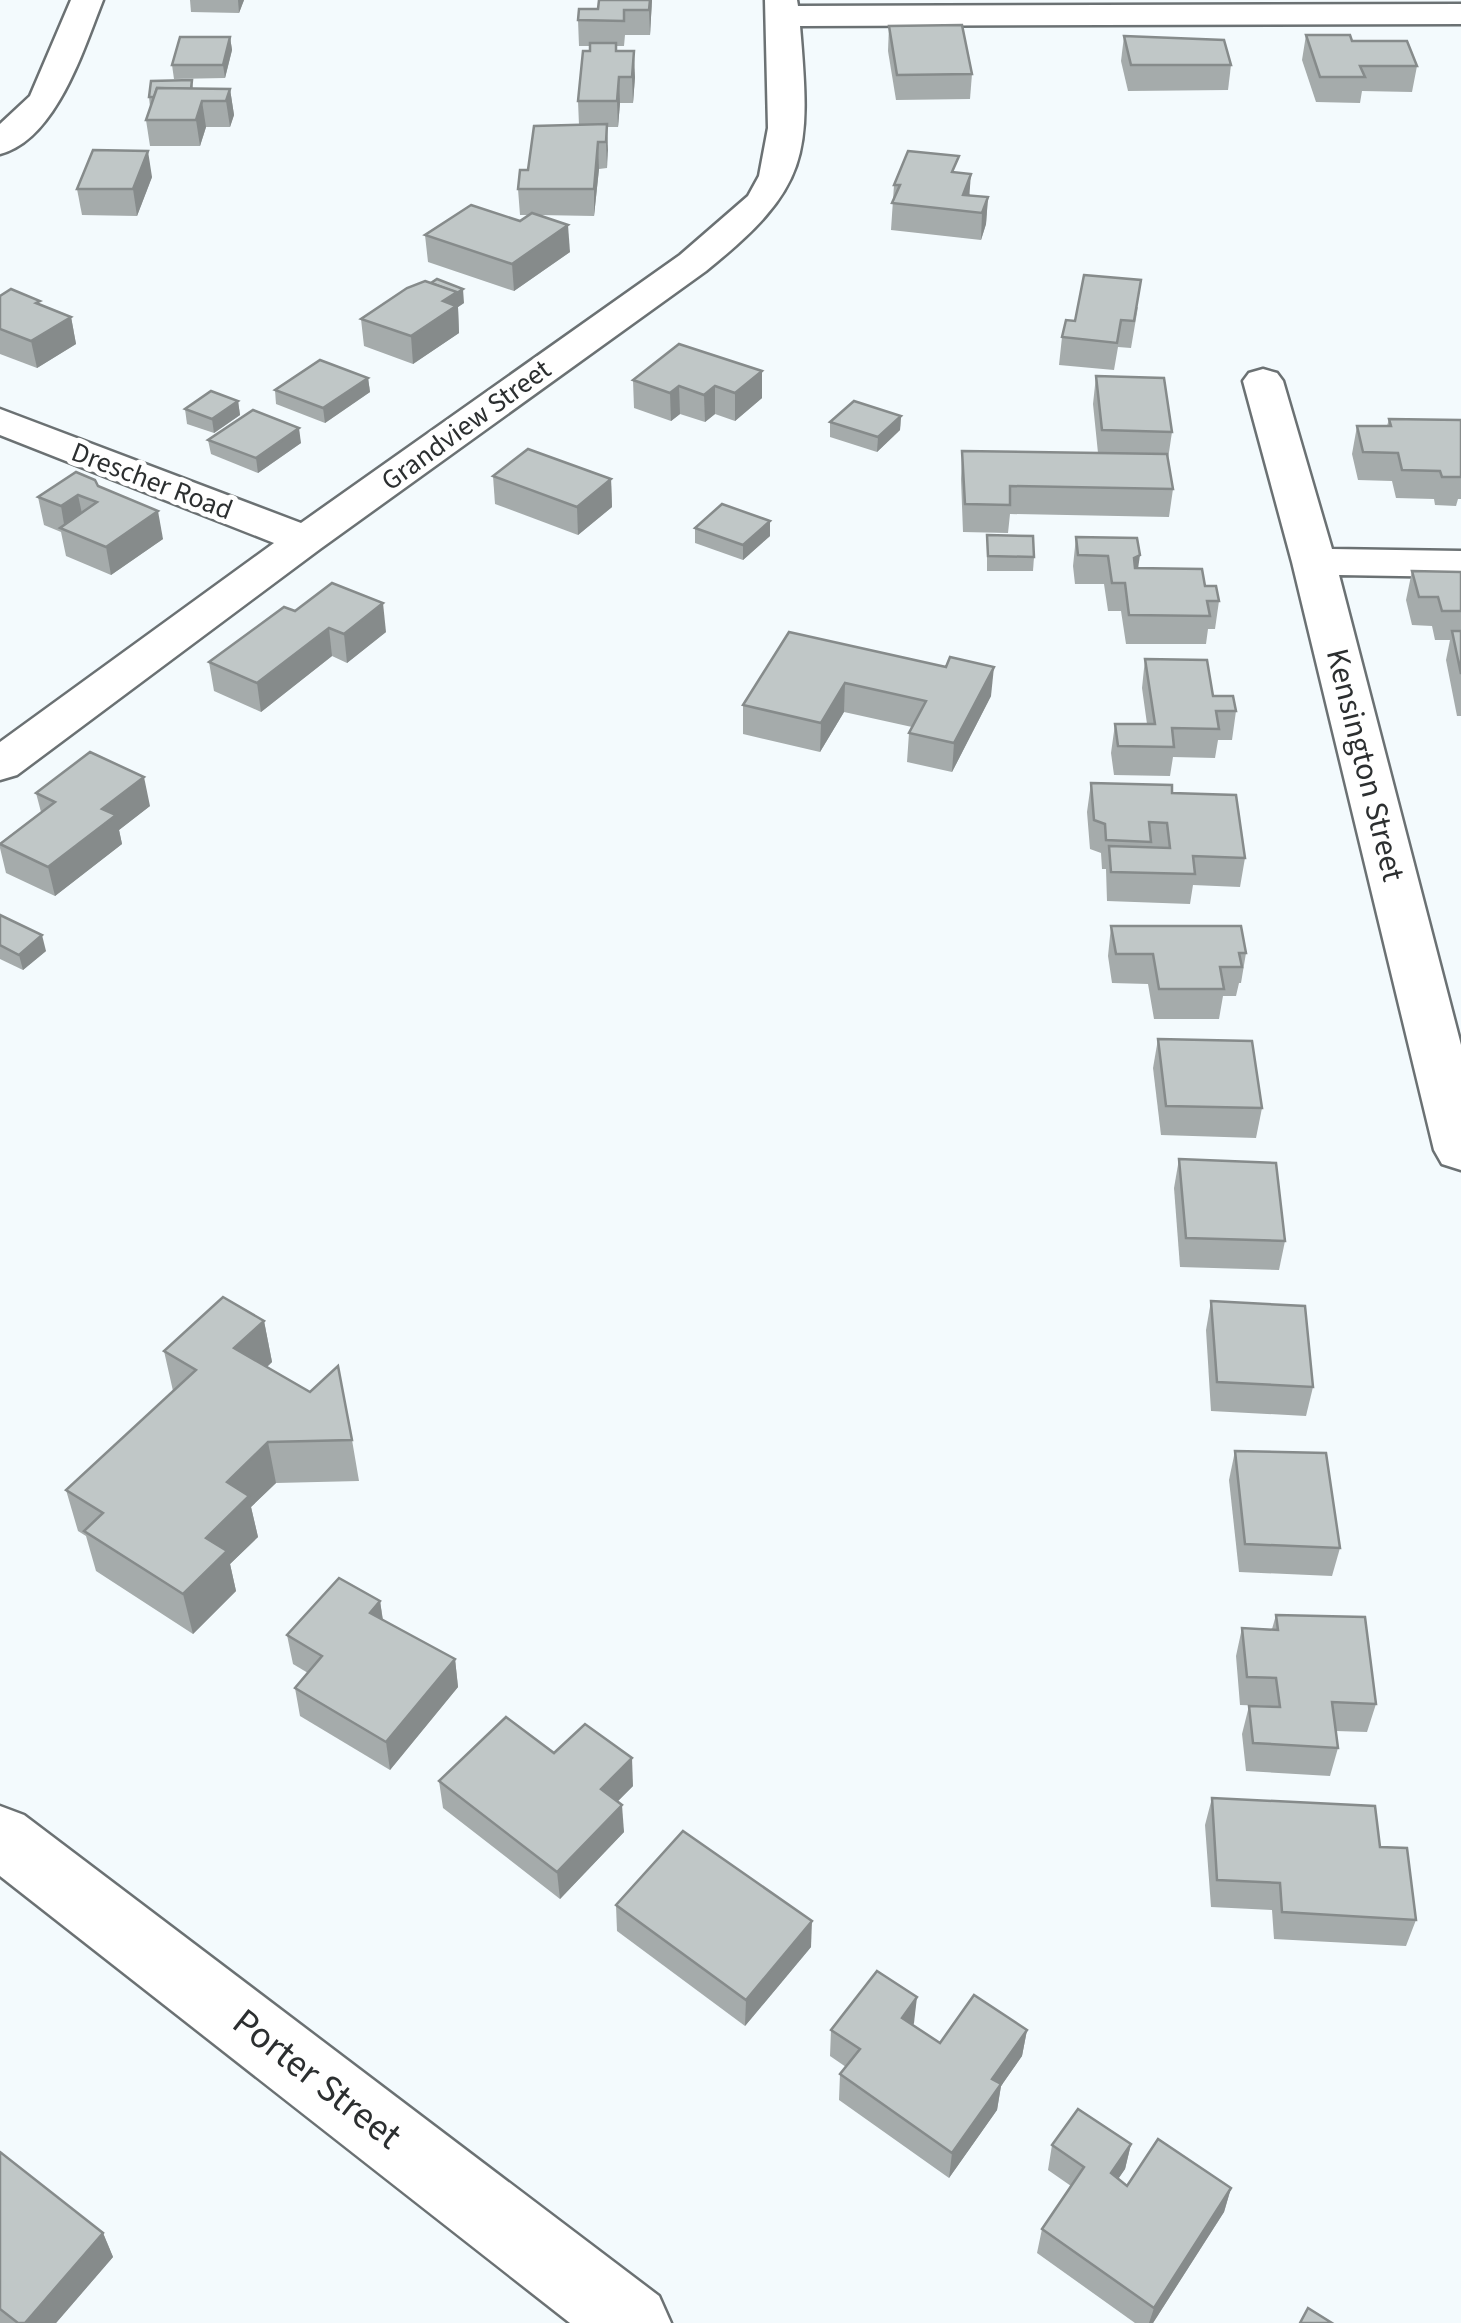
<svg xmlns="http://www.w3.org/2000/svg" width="1461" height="2323" viewBox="0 0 1461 2323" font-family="'Source Sans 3',sans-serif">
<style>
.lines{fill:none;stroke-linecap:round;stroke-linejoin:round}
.minor-casing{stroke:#6b7173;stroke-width:5}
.tertiary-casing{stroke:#6b7173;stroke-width:5}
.minor{fill:#fff;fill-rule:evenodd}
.tertiary{fill:#fff;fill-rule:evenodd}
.wall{fill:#a5abab}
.shaded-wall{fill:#868b8b}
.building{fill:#c0c7c7;stroke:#868b8b;stroke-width:2.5}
.labels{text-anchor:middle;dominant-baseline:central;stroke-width:10;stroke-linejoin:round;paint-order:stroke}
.far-street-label{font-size:28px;fill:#2c2f30;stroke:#fff}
.street-label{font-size:32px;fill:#2c2f30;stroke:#fff}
.near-street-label{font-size:38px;fill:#2c2f30;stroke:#fff}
</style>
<rect width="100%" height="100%" fill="#f3fafd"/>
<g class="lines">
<defs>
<g id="minor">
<path d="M71 0H103C84 48 56 140 0 154V124L30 96Z"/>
<path d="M765 0H797L798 6 1461 4V24L800 26C811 156 810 187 706 271L320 549 17 775 0 780V742L274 543 0 435V409L301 523 680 255 748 196 759 176 768 128Z"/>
<polygon points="1263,369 1277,373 1283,381 1332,549 1461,551 1461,577 1339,575 1461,1045 1461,1170 1442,1164 1434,1150 1292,562 1243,381 1249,373"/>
</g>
<polygon id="tertiary" points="0,1806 24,1815 659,2296 671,2323 570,2323 0,1876"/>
</defs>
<!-- minor casing -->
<use href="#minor" class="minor-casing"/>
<!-- tertiary casing -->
<use href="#tertiary" class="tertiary-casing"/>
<!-- minor -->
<use href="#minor" class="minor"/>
<!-- tertiary -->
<use href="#tertiary" class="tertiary"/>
</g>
<!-- wall -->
<g class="wall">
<polygon points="190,0 244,0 239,13 191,12"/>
<polygon points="652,0 650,35 625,35 624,46 616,46 617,51 635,77 633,103 620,103 618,127 607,127 607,168 599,169 594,216 539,215 570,252 514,291 428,262 425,235 520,221 528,215 520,215 518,189 528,170 579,125 578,101 590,46 579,46 578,20 598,9"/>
<polygon points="889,26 972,74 970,99 896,100 888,51"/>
<polygon points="1306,35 1352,41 1417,66 1412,92 1362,91 1360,103 1316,102 1302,60"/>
<polygon points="1124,36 1231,65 1228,90 1128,91 1121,61"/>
<polygon points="230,37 232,50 225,78 174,79 172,65"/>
<polygon points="192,80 193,89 230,89 234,115 230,127 206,127 200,146 150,146 146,120 150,107 149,97"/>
<polygon points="958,173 970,195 988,197 986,224 981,240 891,230 894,185"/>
<polygon points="152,177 137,216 82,215 77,189"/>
<polygon points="0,296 41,305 71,317 76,344 37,368 0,354"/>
<polygon points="464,303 458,307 459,333 413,364 364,346 361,319"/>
<polygon points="1138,307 1131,348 1118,347 1114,370 1059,365 1062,337 1075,321"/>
<polygon points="762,371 762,398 735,421 715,414 705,422 680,414 671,421 634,408 633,380"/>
<polygon points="1096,376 1172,432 1168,459 1173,489 1169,517 1010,514 1008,533 963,532 961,479 962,451 1098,453 1093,404"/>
<polygon points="368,378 370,392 325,423 276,404 275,390"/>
<polygon points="238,401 240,415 214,433 187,424 185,409"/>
<polygon points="901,416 900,430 877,452 830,437 830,422"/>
<polygon points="1389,419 1461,420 1461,499 1458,499 1456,506 1435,505 1434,499 1396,498 1392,481 1358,480 1352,454 1357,426 1387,426"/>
<polygon points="208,440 301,443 258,473 211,454"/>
<polygon points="493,476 611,479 612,507 578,535 495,504"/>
<polygon points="98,486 163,539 111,575 66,556 61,532 44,525 38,497"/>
<polygon points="770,521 770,536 743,560 695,543 695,528"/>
<polygon points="987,535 1034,557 1033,571 987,571"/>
<polygon points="1076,537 1138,568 1205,586 1219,601 1215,629 1208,629 1206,644 1126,644 1121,611 1108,611 1104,584 1075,584 1073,566"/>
<polygon points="1412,571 1461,572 1461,716 1457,716 1446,660 1450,640 1435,640 1432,626 1412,625 1406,600"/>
<polygon points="295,611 386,632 347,663 332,656 261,712 214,691 209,662"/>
<polygon points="789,632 991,696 952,772 907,762 909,733 912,727 844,712 820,752 743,734 743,705"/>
<polygon points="1145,659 1213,696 1236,711 1232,740 1218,740 1215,758 1173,757 1170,776 1114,775 1111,753 1115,724 1147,724 1142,688"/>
<polygon points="1091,783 1172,793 1245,858 1240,887 1193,885 1190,904 1107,901 1106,869 1102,869 1101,853 1090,849 1087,812"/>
<polygon points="36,793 150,806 119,830 122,844 55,896 6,873 0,848 0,843 41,812"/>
<polygon points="0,915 46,951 23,970 0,959"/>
<polygon points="1111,926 1246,953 1241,983 1239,983 1236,996 1223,996 1219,1019 1154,1019 1148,984 1112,983 1108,956"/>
<polygon points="1158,1039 1262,1108 1256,1138 1161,1135 1153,1068"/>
<polygon points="1179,1159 1285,1241 1279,1270 1180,1267 1174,1188"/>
<polygon points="1211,1301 1313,1387 1306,1416 1211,1411 1206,1330"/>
<polygon points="264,1321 272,1362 267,1367 352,1440 359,1481 276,1483 251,1507 258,1537 230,1564 236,1591 193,1634 96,1571 86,1536 78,1531 66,1490 173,1391 164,1351"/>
<polygon points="1235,1451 1340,1548 1332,1576 1239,1572 1229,1480"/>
<polygon points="380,1601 383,1620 455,1659 458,1687 390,1770 300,1716 295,1688 308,1673 293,1664 287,1635"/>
<polygon points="1276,1615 1376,1704 1367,1732 1336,1731 1338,1748 1330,1776 1246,1771 1242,1734 1249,1706 1269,1706 1240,1705 1236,1656 1242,1628 1272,1629"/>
<polygon points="554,1753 633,1786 618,1801 624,1832 560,1899 443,1808 439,1781"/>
<polygon points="1212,1798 1380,1847 1416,1920 1406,1946 1274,1939 1272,1910 1211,1907 1205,1825"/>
<polygon points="616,1905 811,1947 745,2026 617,1931"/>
<polygon points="914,2023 913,2025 940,2043 1027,2030 1022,2056 1001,2086 997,2110 949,2178 839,2100 840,2074 846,2067 830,2056 831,2030"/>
<polygon points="1131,2144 1125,2169 1118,2179 1127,2186 1231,2188 1224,2212 1153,2323 1135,2323 1037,2253 1042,2229 1071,2186 1048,2170 1052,2145"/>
<polygon points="0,2152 103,2233 113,2257 56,2323 0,2323"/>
</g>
<!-- shaded-wall -->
<g class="shaded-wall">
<polygon points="238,0 244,0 239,13"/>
<polygon points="650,0 652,0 650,35 649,10"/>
<polygon points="230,37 232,50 225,78 223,65"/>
<polygon points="634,51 635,77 633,103 632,77"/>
<polygon points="619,77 620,103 618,127 617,101"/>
<polygon points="230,89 234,115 230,127 226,101"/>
<polygon points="202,101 206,127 200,146 196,120"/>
<polygon points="607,124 608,150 607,168 606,142"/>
<polygon points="598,142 599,169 594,216 594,189"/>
<polygon points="148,151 152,177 137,216 133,189"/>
<polygon points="971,174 969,200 963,195"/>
<polygon points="988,197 986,224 981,240 982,213"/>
<polygon points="568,225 570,252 514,291 512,264"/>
<polygon points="463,289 464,303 458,307 459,333 413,364 411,336 443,301"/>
<polygon points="71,317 76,344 37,368 31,341"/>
<polygon points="762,371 762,398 735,421 735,393"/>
<polygon points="368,378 370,392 325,423 323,408"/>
<polygon points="679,386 680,414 671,421 670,393"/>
<polygon points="715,386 715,414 705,422 704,395"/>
<polygon points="238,401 240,415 214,433 212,419"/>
<polygon points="901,416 900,430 877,452 878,437"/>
<polygon points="299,428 301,443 258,473 256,458"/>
<polygon points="611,479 612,507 578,535 577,507"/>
<polygon points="78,495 84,523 65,530 61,506"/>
<polygon points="158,511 163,539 111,575 106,547"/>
<polygon points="770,521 770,536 743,560 743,545"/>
<polygon points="1140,555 1136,583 1134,558"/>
<polygon points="383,603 386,632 347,663 344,634"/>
<polygon points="329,628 332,656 261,712 257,683"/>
<polygon points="994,667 991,696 952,772 954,743"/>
<polygon points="845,683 844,712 820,752 821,723"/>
<polygon points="144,777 150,806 119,830 122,844 55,896 48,867 102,809"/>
<polygon points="42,935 46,951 23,970 19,955"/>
<polygon points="264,1321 272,1362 243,1389 234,1348"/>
<polygon points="268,1442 276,1483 251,1507 258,1537 230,1564 236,1591 193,1634 183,1594 227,1482"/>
<polygon points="380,1601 384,1629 370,1613"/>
<polygon points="455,1659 458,1687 390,1770 386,1742"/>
<polygon points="632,1758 633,1786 603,1816 601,1789"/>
<polygon points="622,1805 624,1832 560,1899 557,1872"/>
<polygon points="812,1921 811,1947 745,2026 746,2000"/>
<polygon points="917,1997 914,2023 900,2044 902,2018"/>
<polygon points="1027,2030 1022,2056 1001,2086 997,2110 949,2178 952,2153 992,2079"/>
<polygon points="1131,2144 1125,2169 1105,2198 1111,2173"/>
<polygon points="1231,2188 1224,2212 1153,2323 1149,2323 1154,2308"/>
<polygon points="103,2233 113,2257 56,2323 25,2323"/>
</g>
<!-- building -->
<g class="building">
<polygon points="599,0 650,0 649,10 624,10 624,21 578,20 579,9 598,9"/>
<polygon points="962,25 972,74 897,75 889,26"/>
<polygon points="1306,35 1350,35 1352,41 1407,41 1417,66 1360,66 1365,77 1320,77"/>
<polygon points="1124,36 1224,40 1231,65 1131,65"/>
<polygon points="180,37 230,37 223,65 172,65"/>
<polygon points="590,43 616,43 616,51 634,51 632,77 619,77 617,101 578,101 583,51 590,51"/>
<polygon points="192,80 191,89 157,88 154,97 149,97 151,81"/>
<polygon points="157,88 230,89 226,101 202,101 196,120 146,120"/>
<polygon points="607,124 606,142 598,142 594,189 518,189 520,170 528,170 534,126"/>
<polygon points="93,150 148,151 133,189 77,189"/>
<polygon points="908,151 959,156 952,172 971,174 963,195 988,197 982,213 892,203 900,185 894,185"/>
<polygon points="471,205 520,221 532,213 568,225 512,264 425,235"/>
<polygon points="1084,275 1141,280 1134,321 1121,320 1117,343 1062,337 1066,320 1075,321"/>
<polygon points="437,279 463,289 457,293 431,283"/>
<polygon points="425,281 457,292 443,301 456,306 411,336 361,319 407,288"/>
<polygon points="11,289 40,301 36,303 71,317 31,341 0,329 0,296"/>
<polygon points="679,344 762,371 735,393 715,386 704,395 679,386 670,393 633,380"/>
<polygon points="320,360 368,378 323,408 275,390"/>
<polygon points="1096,376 1164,378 1172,432 1102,430"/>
<polygon points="211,391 238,401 212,419 185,409"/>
<polygon points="854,401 901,416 878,437 830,422"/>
<polygon points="253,410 299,428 256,458 208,440"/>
<polygon points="1389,419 1461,420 1461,477 1442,477 1440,471 1402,470 1398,453 1363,452 1357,426 1391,426"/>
<polygon points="528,449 611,479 577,507 493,476"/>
<polygon points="962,451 1167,454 1173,489 1010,486 1010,505 965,504"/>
<polygon points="76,472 95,480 98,486 158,511 106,547 60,528 97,502 78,495 61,506 38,497"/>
<polygon points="722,504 770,521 743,545 695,528"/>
<polygon points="987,535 1033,536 1034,557 988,556"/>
<polygon points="1076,537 1137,538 1140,555 1134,558 1135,568 1202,569 1205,586 1216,586 1219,601 1207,601 1210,616 1129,615 1125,583 1112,583 1108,556 1078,555"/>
<polygon points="1412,571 1461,572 1461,611 1442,611 1438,597 1419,597"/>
<polygon points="332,583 383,603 344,634 329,628 257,683 209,662 284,607 295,611"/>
<polygon points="1452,631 1461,631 1461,674"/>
<polygon points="789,632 946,667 950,657 994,667 954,743 909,733 926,701 845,683 821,723 743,705"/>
<polygon points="1145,659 1207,660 1213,696 1233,696 1236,711 1216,711 1219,729 1172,728 1174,747 1118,746 1115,724 1155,724"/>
<polygon points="90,752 144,777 102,809 116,815 48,867 0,844 55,802 36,793"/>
<polygon points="1091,783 1172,785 1172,793 1236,795 1245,858 1193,856 1195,874 1111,872 1109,846 1170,848 1167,823 1149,822 1151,842 1106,840 1105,824 1094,820"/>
<polygon points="0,915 42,935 19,955 0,945"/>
<polygon points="1111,926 1241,926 1246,953 1239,953 1242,967 1220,967 1224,989 1159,989 1153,954 1116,954"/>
<polygon points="1158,1039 1252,1041 1262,1108 1166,1106"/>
<polygon points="1179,1159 1276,1163 1285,1241 1186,1238"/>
<polygon points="223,1297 264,1321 234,1348 310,1392 338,1366 352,1440 268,1442 227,1482 249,1496 206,1538 227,1551 183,1594 84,1531 103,1513 66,1490 196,1370 164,1351"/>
<polygon points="1211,1301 1305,1306 1313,1387 1217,1382"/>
<polygon points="1235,1451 1326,1453 1340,1548 1245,1544"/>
<polygon points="339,1578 380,1601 370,1613 455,1659 386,1742 295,1688 322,1656 287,1635"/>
<polygon points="1276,1615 1365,1617 1376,1704 1332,1702 1338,1748 1253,1743 1249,1706 1280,1707 1276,1678 1247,1677 1242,1628 1278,1630"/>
<polygon points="506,1717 554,1753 585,1724 632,1758 601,1789 622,1805 557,1872 439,1781"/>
<polygon points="1212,1798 1375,1806 1380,1847 1407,1848 1416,1920 1282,1912 1280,1883 1217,1880"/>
<polygon points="683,1831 812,1921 746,2000 616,1905"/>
<polygon points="877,1971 917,1997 902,2018 940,2043 974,1995 1027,2030 992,2079 1001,2084 952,2153 840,2074 860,2049 831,2030"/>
<polygon points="1078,2109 1131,2144 1111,2173 1127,2186 1158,2139 1231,2188 1154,2308 1042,2229 1084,2167 1052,2145"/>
<polygon points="0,2152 103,2233 25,2323 18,2323 0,2309"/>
<polygon points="1308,2308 1332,2323 1300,2323"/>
</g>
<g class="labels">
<!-- far-street labels -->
<g class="far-street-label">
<text transform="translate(466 425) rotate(-36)">Grandview Street</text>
<text transform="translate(152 481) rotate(21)">Drescher Road</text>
</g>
<!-- street labels -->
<g class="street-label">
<text transform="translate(1365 765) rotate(76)">Kensington Street</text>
</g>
<!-- near-street labels -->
<g class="near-street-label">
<text transform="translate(317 2079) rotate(38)">Porter Street</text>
</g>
</g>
</svg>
